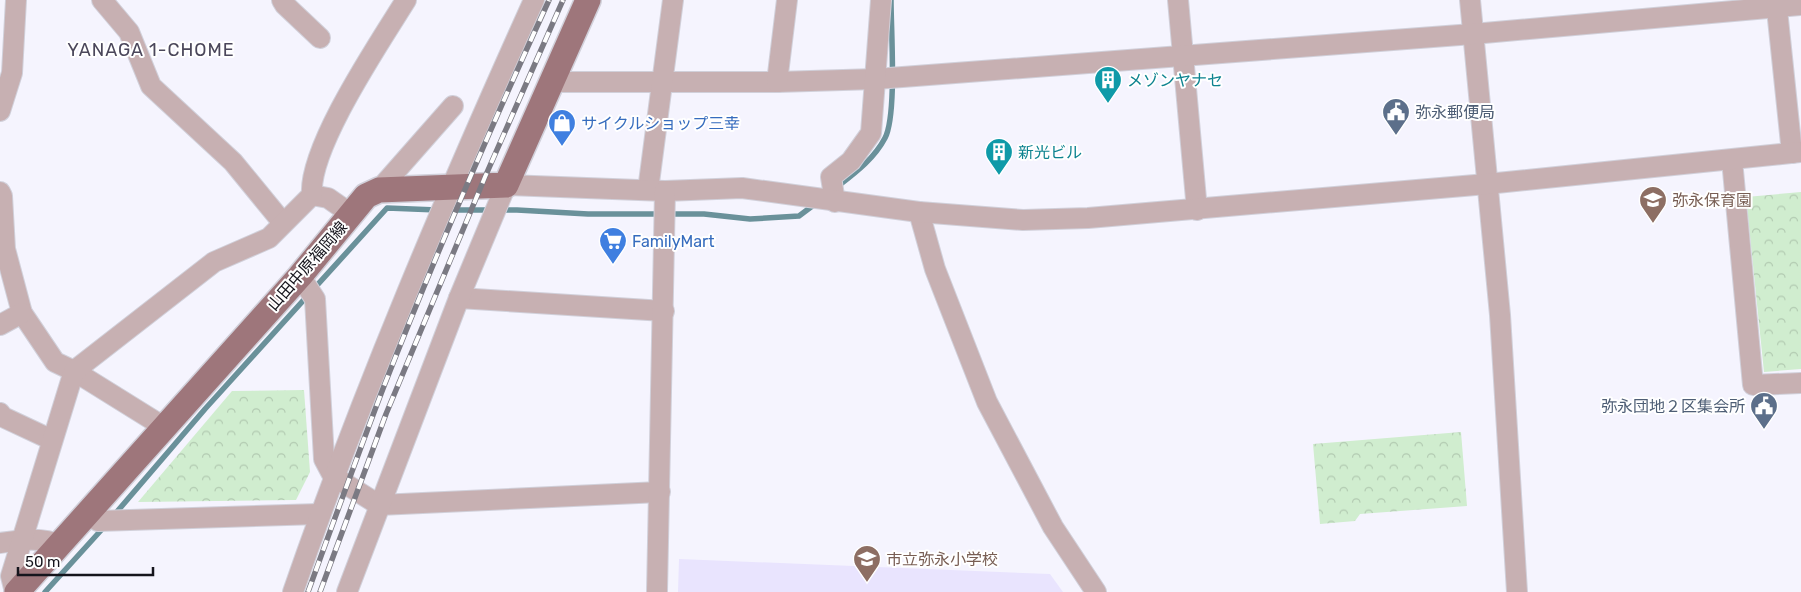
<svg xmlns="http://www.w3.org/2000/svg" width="1801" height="592" viewBox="0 0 1801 592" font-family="Rubik,'Noto Sans JP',sans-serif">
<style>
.built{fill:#e9e4fe}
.park{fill:url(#park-crowns)}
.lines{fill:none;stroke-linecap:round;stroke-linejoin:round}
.stream{stroke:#6a919a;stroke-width:5.5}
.minor-casing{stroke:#d1d0da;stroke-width:22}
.major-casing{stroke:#d1d0da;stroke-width:28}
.minor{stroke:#c7b0b2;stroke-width:20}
.major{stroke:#9e767b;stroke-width:25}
.rail-casing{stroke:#7b7a83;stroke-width:5.5}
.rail{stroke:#fff;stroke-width:4;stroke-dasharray:11;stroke-linecap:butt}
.labels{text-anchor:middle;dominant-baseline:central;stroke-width:4;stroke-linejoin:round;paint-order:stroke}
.culture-label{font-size:16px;fill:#0d838f;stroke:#fff;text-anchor:start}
.service-label{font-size:16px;fill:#4e5e75;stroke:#fff;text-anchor:start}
.shop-label{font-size:16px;fill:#366cbe;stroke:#fff;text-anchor:start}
.education-label{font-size:16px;fill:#785e54;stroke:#fff;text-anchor:start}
.street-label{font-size:16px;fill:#15141c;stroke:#fff}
.neighbourhood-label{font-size:18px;letter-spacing:1px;fill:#4b475b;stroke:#fff}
</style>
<defs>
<pattern id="park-crowns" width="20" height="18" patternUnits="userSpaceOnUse" patternTransform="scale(1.25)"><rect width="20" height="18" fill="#d0edcf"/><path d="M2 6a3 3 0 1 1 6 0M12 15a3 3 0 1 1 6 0" fill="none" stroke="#b2cab1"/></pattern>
</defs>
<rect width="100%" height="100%" fill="#f5f4fe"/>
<!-- built -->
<polygon class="built" points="679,559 1050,574 1063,592 678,592"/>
<!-- park -->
<g class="park">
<polygon points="1801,192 1801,369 1764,372 1746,197"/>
<polygon points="304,390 310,472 296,500 138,502 232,391"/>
<polygon points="1461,432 1467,506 1360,514 1355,521 1320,524 1313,444"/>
</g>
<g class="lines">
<!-- stream -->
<g class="stream">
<path d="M837 187C855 173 874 159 885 138 897 115 891 30 891 0"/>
<polyline points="447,210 517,210 588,214 704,214 750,219 799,216 815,204"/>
<polyline points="115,514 205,409 387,208 437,210"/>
<polyline points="45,592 104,527"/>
</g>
<defs>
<g id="minor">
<polyline points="102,0 129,32 151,86 233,162 283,223"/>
<polyline points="282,0 285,5 320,38"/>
<polyline points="1178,0 1197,210"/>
<polyline points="1470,0 1500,315 1517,592"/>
<polyline points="1776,0 1792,153"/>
<polyline points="551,82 777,82 876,79 1473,34 1801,5"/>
<polyline points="777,82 787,0"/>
<polyline points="0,111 12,73 16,0"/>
<polyline points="1732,160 1753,385 1801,383"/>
<polyline points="379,190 453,106"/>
<polyline points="648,190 673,0"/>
<polyline points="0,192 2,196 5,249 22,313 55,362 74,371 164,427"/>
<polyline points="312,195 328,198 351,214"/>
<polyline points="835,202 831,177 851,161 871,133 881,0"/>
<polyline points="919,212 935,269 987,402 1053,527 1096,592"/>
<polyline points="300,276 315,299 324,459 333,476 379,505 660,492"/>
<polyline points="459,298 664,311"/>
<polyline points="0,325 22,313"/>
<polyline points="0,413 3,417 52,440"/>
<polyline points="88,515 98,521 319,514"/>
<path d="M0 543C19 540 42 537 60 545"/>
<path d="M15 592 11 576 74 371 214 262 269 238 312 195C308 148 380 42 406 0"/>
<path d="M293 592C363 390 446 195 534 0"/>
<polyline points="347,592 459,298 506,185 665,191 742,188 919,212 1023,220 1088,218 1487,184 1801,152"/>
<polyline points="657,592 665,191"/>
</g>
<polyline id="major" points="17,592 300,276 366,196 379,190 506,185 588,0"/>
</defs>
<!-- minor casing -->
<use href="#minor" class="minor-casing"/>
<!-- major casing -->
<use href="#major" class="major-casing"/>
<!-- minor -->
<use href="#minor" class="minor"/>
<!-- major -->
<use href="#major" class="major"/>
<defs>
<g id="rail">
<path d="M308 592C333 523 358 454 384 386 435 256 491 127 549 0"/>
<polyline points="320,592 386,414 485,177 563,0"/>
</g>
</defs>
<!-- rail casing -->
<use href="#rail" class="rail-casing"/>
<!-- rail -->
<use href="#rail" class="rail"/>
</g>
<!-- icons -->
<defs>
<symbol id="building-pin" viewBox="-11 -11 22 30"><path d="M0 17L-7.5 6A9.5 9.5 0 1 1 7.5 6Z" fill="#0f9aa8" stroke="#fff"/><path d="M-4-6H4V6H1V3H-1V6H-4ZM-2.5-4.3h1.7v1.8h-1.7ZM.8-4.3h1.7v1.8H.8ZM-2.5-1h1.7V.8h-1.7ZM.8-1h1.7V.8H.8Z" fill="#fff"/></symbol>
<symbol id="civic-pin" viewBox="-11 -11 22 30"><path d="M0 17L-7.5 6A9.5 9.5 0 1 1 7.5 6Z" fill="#5c6f8a" stroke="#fff"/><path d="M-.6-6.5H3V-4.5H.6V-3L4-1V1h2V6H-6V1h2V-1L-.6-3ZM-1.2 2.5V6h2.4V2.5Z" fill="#fff"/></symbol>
<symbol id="shop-pin" viewBox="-11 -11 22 30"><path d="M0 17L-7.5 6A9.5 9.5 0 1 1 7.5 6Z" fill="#3f7fe0" stroke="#fff"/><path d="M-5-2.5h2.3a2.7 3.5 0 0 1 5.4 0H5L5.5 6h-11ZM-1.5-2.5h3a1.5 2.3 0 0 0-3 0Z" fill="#fff"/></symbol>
<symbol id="school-pin" viewBox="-11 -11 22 30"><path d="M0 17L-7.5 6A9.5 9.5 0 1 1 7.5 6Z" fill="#8d6e63" stroke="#fff"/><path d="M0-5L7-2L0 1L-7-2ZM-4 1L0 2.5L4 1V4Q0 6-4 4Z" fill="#fff"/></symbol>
<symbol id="supermarket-pin" viewBox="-11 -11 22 30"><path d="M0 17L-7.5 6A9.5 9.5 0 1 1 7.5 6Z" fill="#3f7fe0" stroke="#fff"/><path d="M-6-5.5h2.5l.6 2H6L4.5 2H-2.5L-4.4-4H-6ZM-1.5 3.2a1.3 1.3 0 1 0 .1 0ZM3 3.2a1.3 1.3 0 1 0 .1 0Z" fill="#fff"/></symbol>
</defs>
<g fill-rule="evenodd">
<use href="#building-pin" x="1092" y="64" width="32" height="43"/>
<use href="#civic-pin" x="1380" y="96" width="32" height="43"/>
<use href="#shop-pin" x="546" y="107" width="32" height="43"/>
<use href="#building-pin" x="983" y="136" width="32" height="43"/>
<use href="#school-pin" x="1637" y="184" width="32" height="43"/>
<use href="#supermarket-pin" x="597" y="225" width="32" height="43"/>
<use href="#civic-pin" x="1748" y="390" width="32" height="43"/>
<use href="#school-pin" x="851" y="543" width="32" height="43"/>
</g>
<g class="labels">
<!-- culture labels -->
<g class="culture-label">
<text x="1127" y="80">メゾンヤナセ</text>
<text x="1018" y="152">新光ビル</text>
</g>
<!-- service labels -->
<g class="service-label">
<text x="1415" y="112">弥永郵便局</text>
<text x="1745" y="406" text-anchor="end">弥永団地２区集会所</text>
</g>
<!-- shop labels -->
<g class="shop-label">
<text x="581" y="123">サイクルショップ三幸</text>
<text x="632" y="241">FamilyMart</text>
</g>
<!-- education labels -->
<g class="education-label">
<text x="1672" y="200">弥永保育園</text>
<text x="886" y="559">市立弥永小学校</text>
</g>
<!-- street labels -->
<g class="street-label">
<text transform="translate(307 266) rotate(-49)">山田中原福岡線</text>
</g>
<!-- neighbourhood labels -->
<g class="neighbourhood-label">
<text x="151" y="50">YANAGA 1-CHOME</text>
</g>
</g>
<!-- scale -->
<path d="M18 567v8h135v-8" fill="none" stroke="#15141c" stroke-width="2.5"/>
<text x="25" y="567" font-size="15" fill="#15141c" stroke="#ffffff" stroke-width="4" paint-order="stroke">50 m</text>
</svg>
